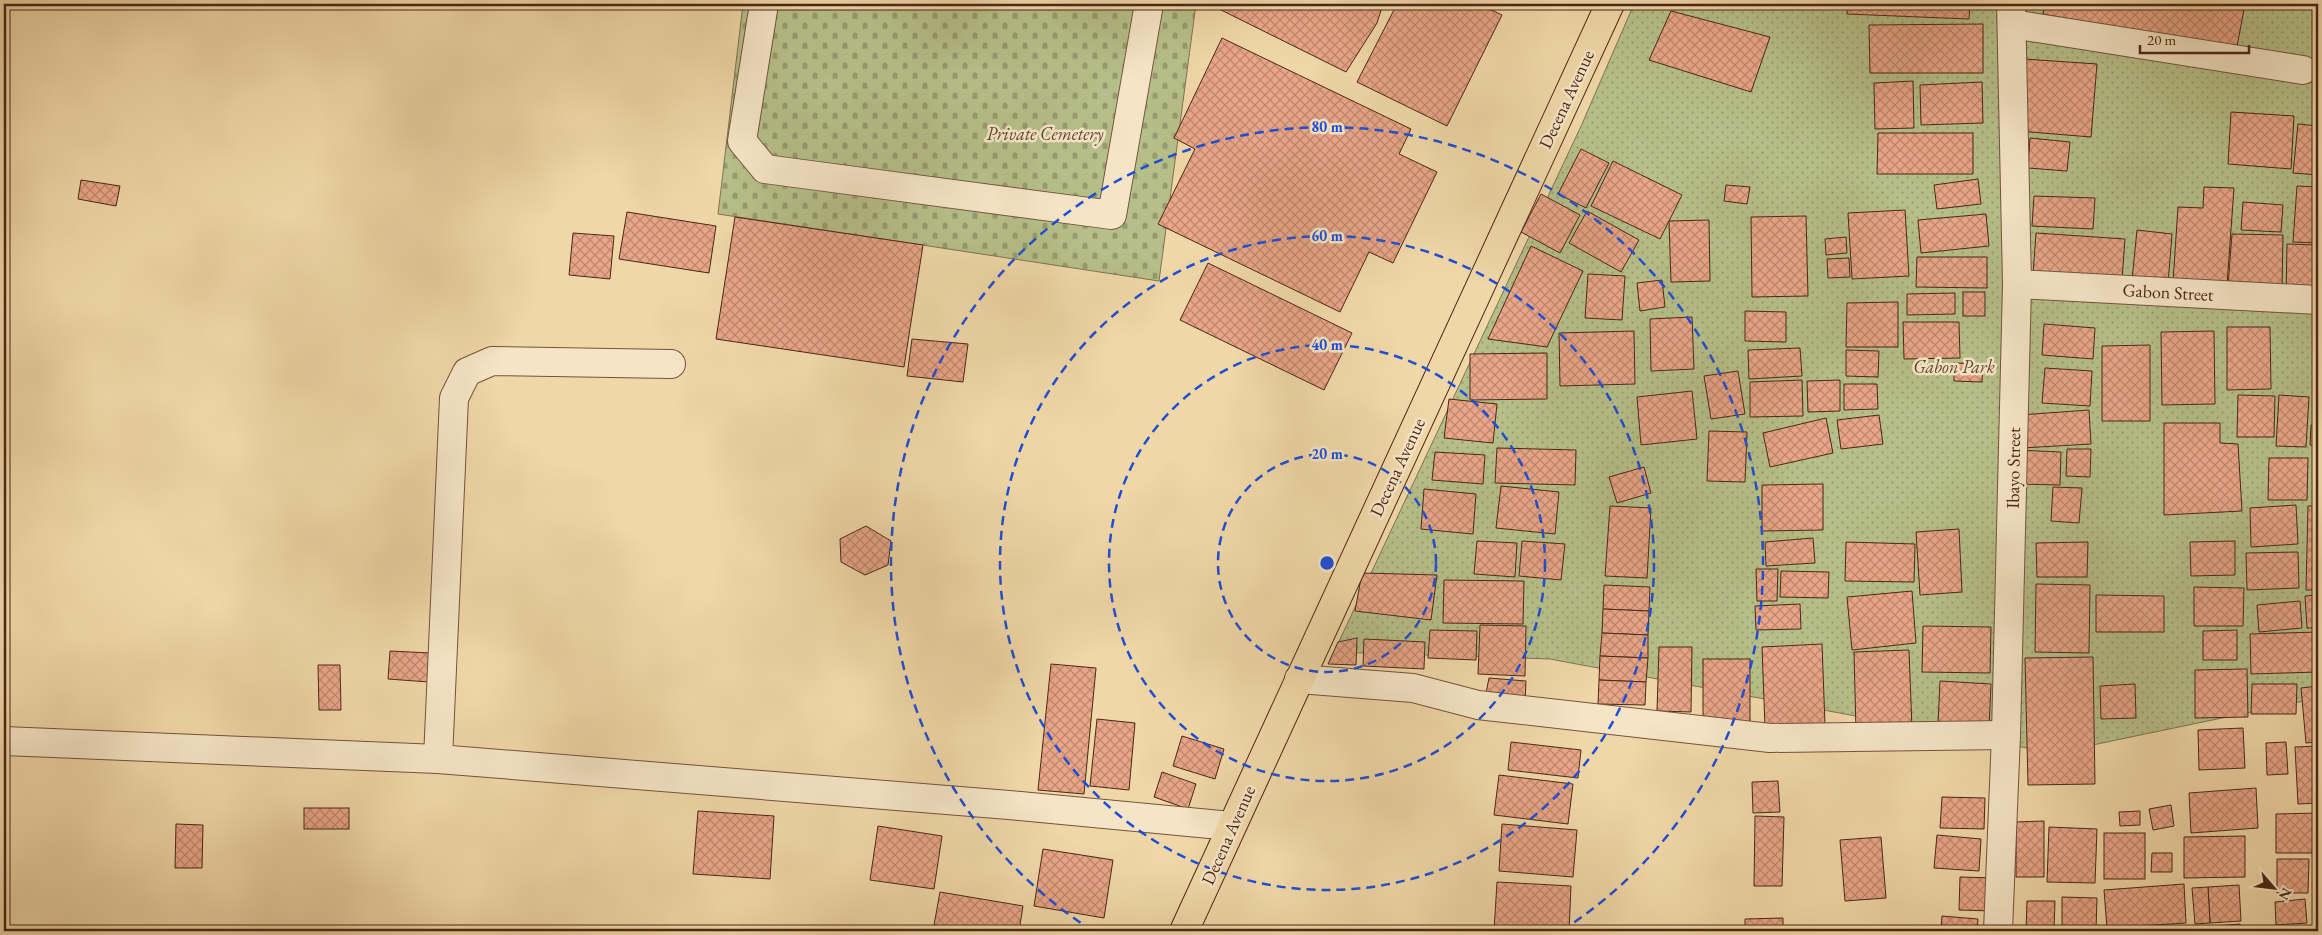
<svg xmlns="http://www.w3.org/2000/svg" width="2322" height="935" viewBox="0 0 2322 935" font-family="'EB Garamond',serif">
<style>
.cemetery{fill:url(#cemetery-stones);stroke:#807350}
.park{fill:url(#park-dots);stroke:#807350}
.building{fill:url(#building-cross-hatch);stroke:#4a2717}
.lines{fill:none;stroke-linecap:round;stroke-linejoin:round}
.minor-casing{stroke:#74533b;stroke-width:30}
.major-casing{stroke:#4a2717;stroke-width:30}
.minor{stroke:#f5e5c6;stroke-width:28}
.major{stroke:#f0d7a7;stroke-width:28}
.ring{fill:none;stroke:#1d4ed8;stroke-width:2.5;stroke-dasharray:9 6}
.labels{text-anchor:middle;dominant-baseline:central;stroke-width:5;stroke-linejoin:round;paint-order:stroke}
.street-label{font-size:18px;fill:#4a2717;stroke:#f5e5c6}
.park-label{font-size:18px;font-style:italic;fill:#60452e;stroke:#f5e5c6}
.centre{fill:#1d4ed8;stroke:#f5e5c6;stroke-width:2.5}
.ring-label{font-size:15px;text-anchor:middle;font-weight:bold;fill:#1d4ed8;stroke:#f5e5c6;stroke-width:5;stroke-linejoin:round;paint-order:stroke}
</style>
<defs>
<pattern id="cemetery-stones" width="16" height="16" patternUnits="userSpaceOnUse" patternTransform="scale(1.25)"><rect width="16" height="16" fill="#b6bf89"/><path d="M2 7V4a2 2 0 0 1 4 0v3zM10 15v-3a2 2 0 0 1 4 0v3z" fill="#969b6f"/></pattern>
<pattern id="park-dots" width="8" height="8" patternUnits="userSpaceOnUse" patternTransform="scale(1.25)"><rect width="8" height="8" fill="#b6bf89"/><path d="M2 2h.1M6 6h.1" fill="none" stroke="#969b6f" stroke-width="1.8" stroke-linecap="round"/></pattern>
<pattern id="building-cross-hatch" width="8" height="8" patternUnits="userSpaceOnUse" patternTransform="scale(1.25)"><rect width="8" height="8" fill="#e9a688"/><path d="M0 0l8 8M0 8l8-8" fill="none" stroke="#bf876e"/></pattern>
</defs>
<rect width="100%" height="100%" fill="#f0d7a7"/>
<filter id="stains"><feTurbulence type="fractalNoise" baseFrequency=".004" numOctaves="4"/><feColorMatrix values="0 0 0 0 .2 0 0 0 0 .09 0 0 0 0 .02 0 0 0 .5 -.17"/></filter>
<radialGradient id="worn" r=".72"><stop offset=".6" stop-color="#630" stop-opacity="0"/><stop offset="1" stop-color="#630" stop-opacity=".3"/></radialGradient>
<!-- cemetery -->
<polygon class="cemetery" points="743,4 1196,4 1159,281 718,214"/>
<!-- park -->
<polygon class="park" points="1634,4 2318,4 2318,698 2054,753 1550,659 1334,652 1582,124"/>
<!-- building -->
<g class="building">
<polygon points="1209,4 1383,4 1377,23 1346,72"/>
<polygon points="1397,4 1479,4 1502,15 1447,126 1357,82"/>
<polygon points="1847,4 1970,4 1969,19 1847,14"/>
<polygon points="2046,4 2245,4 2236,52 2043,14"/>
<polygon points="1671,11 1770,37 1751,92 1649,60"/>
<polygon points="1983,24 1983,73 1870,73 1869,25"/>
<polygon points="1222,38 1411,129 1399,154 1437,172 1393,263 1369,252 1340,312 1158,224 1195,149 1174,138"/>
<polygon points="2024,59 2097,64 2091,137 2018,131"/>
<polygon points="1913,81 1914,128 1875,129 1874,83"/>
<polygon points="1982,82 1983,123 1921,125 1920,85"/>
<polygon points="2231,112 2294,116 2291,169 2228,164"/>
<polygon points="2298,124 2318,126 2318,175 2293,173"/>
<polygon points="1878,133 1973,133 1973,174 1877,174"/>
<polygon points="2030,138 2070,142 2067,171 2028,168"/>
<polygon points="1581,149 1609,163 1586,208 1558,194"/>
<polygon points="1613,161 1682,195 1660,239 1591,206"/>
<polygon points="1978,179 1981,204 1937,209 1934,185"/>
<polygon points="81,180 120,186 116,206 78,199"/>
<polygon points="1726,185 1750,187 1747,204 1724,201"/>
<polygon points="2297,186 2318,187 2318,243 2293,242"/>
<polygon points="2204,187 2234,188 2227,285 2173,282 2178,207 2203,208"/>
<polygon points="1541,194 1580,215 1560,253 1521,232"/>
<polygon points="2034,196 2095,198 2093,229 2032,226"/>
<polygon points="2243,202 2283,205 2281,232 2241,230"/>
<polygon points="1905,210 1909,276 1852,279 1848,213"/>
<polygon points="1587,211 1639,240 1621,272 1569,243"/>
<polygon points="627,212 716,226 709,273 619,259"/>
<polygon points="1986,214 1989,246 1921,253 1918,220"/>
<polygon points="1806,216 1808,296 1752,297 1751,217"/>
<polygon points="735,217 923,245 904,367 716,339"/>
<polygon points="1709,220 1710,281 1671,282 1669,221"/>
<polygon points="2137,230 2172,234 2168,284 2132,280"/>
<polygon points="573,233 614,236 610,279 569,275"/>
<polygon points="2036,233 2125,239 2122,280 2033,275"/>
<polygon points="2232,234 2283,235 2282,288 2228,286"/>
<polygon points="1846,237 1847,253 1826,255 1825,239"/>
<polygon points="2287,244 2318,245 2318,298 2286,298"/>
<polygon points="1531,246 1583,271 1547,347 1488,339"/>
<polygon points="1917,257 1987,257 1987,288 1916,287"/>
<polygon points="1849,258 1850,277 1828,278 1827,259"/>
<polygon points="1208,263 1352,333 1324,390 1180,320"/>
<polygon points="1588,274 1625,276 1622,320 1585,318"/>
<polygon points="1662,280 1665,307 1640,311 1637,283"/>
<rect x="1963" y="292" width="22" height="24"/>
<polygon points="1955,293 1955,314 1907,315 1907,294"/>
<polygon points="1898,302 1898,347 1846,347 1847,303"/>
<polygon points="1745,311 1786,312 1786,342 1745,341"/>
<polygon points="1692,317 1694,369 1651,371 1650,319"/>
<polygon points="1903,322 1959,322 1960,358 1904,359"/>
<polygon points="2044,324 2095,328 2093,359 2042,355"/>
<polygon points="2227,327 2270,327 2271,389 2227,390"/>
<polygon points="1634,331 1635,384 1560,386 1559,333"/>
<polygon points="2214,331 2215,404 2162,405 2161,332"/>
<polygon points="912,339 968,344 963,382 907,376"/>
<polygon points="2150,345 2150,421 2102,421 2102,346"/>
<polygon points="1800,348 1802,376 1749,379 1748,350"/>
<polygon points="1846,350 1879,351 1878,377 1846,376"/>
<polygon points="1547,353 1547,399 1470,400 1470,354"/>
<polygon points="1954,363 1983,364 1982,382 1954,381"/>
<polygon points="2045,368 2092,371 2090,406 2042,403"/>
<polygon points="1738,371 1745,414 1711,419 1704,376"/>
<polygon points="1802,380 1803,416 1750,417 1750,382"/>
<polygon points="1840,380 1840,411 1808,412 1807,381"/>
<polygon points="1844,384 1877,384 1878,409 1844,410"/>
<polygon points="1692,391 1697,439 1641,445 1637,397"/>
<polygon points="2238,395 2275,396 2274,437 2237,437"/>
<polygon points="2279,395 2309,397 2306,447 2276,446"/>
<polygon points="1449,399 1497,404 1493,443 1444,438"/>
<polygon points="2089,410 2091,444 2022,448 2020,415"/>
<polygon points="1879,415 1883,444 1841,449 1837,420"/>
<polygon points="1826,418 1833,453 1770,467 1763,433"/>
<polygon points="2164,423 2220,423 2220,443 2238,444 2242,511 2164,515"/>
<polygon points="2311,425 2318,426 2318,445 2310,445"/>
<polygon points="1709,431 1747,432 1745,482 1707,481"/>
<polygon points="1497,448 1576,450 1575,485 1495,483"/>
<polygon points="2067,449 2091,449 2090,477 2066,476"/>
<polygon points="2016,450 2061,452 2060,485 2016,484"/>
<polygon points="1435,452 1485,455 1483,484 1432,480"/>
<polygon points="2269,458 2308,458 2307,500 2268,500"/>
<polygon points="1644,467 1651,493 1617,503 1609,477"/>
<polygon points="1823,484 1823,530 1762,531 1762,485"/>
<polygon points="1501,486 1559,492 1555,534 1496,528"/>
<polygon points="2053,487 2082,488 2079,523 2051,521"/>
<polygon points="1424,489 1476,494 1473,534 1421,529"/>
<polygon points="2296,505 2298,544 2251,547 2250,508"/>
<polygon points="1610,506 1651,508 1647,578 1605,576"/>
<polygon points="2308,506 2318,506 2318,590 2306,590"/>
<polygon points="866,526 891,541 888,565 865,575 841,562 840,539"/>
<polygon points="1959,529 1962,592 1920,595 1916,532"/>
<polygon points="1813,538 1815,563 1766,566 1765,542"/>
<polygon points="1477,541 1517,543 1515,577 1474,574"/>
<polygon points="1522,541 1565,544 1561,580 1519,576"/>
<polygon points="2235,541 2235,575 2191,576 2190,542"/>
<polygon points="1846,542 1915,544 1914,582 1845,581"/>
<polygon points="2088,542 2087,577 2037,577 2036,543"/>
<polygon points="2298,552 2299,588 2247,590 2246,553"/>
<polygon points="1756,569 1778,569 1777,601 1757,601"/>
<polygon points="1781,571 1829,572 1828,598 1780,597"/>
<polygon points="1362,573 1437,575 1431,620 1355,611"/>
<polygon points="1444,580 1524,581 1523,624 1443,623"/>
<polygon points="2036,584 2090,585 2089,653 2035,652"/>
<polygon points="1604,585 1650,587 1649,611 1603,609"/>
<polygon points="2194,587 2244,588 2243,626 2194,626"/>
<polygon points="1912,591 1916,643 1852,650 1847,597"/>
<polygon points="2096,595 2164,596 2164,632 2096,632"/>
<polygon points="2318,595 2318,628 2307,628 2305,596"/>
<polygon points="2300,601 2302,628 2259,632 2257,605"/>
<polygon points="1800,604 1801,629 1756,630 1755,606"/>
<polygon points="1603,609 1649,611 1648,635 1602,633"/>
<polygon points="1480,625 1526,626 1525,676 1478,674"/>
<polygon points="1923,626 1991,627 1990,673 1922,672"/>
<polygon points="1430,630 1477,631 1476,660 1428,658"/>
<polygon points="2237,630 2237,660 2203,660 2203,631"/>
<polygon points="2318,632 2318,672 2251,674 2250,634"/>
<polygon points="1602,633 1648,635 1648,658 1600,656"/>
<polygon points="1357,638 1356,665 1328,664 1338,642"/>
<polygon points="1364,639 1425,642 1424,669 1363,666"/>
<polygon points="1822,644 1825,725 1765,727 1762,647"/>
<polygon points="1659,647 1692,647 1691,712 1657,711"/>
<polygon points="1909,650 1912,729 1856,732 1854,652"/>
<polygon points="390,651 431,653 429,682 388,679"/>
<polygon points="1600,656 1648,658 1646,682 1599,680"/>
<polygon points="2093,657 2095,784 2028,785 2025,658"/>
<rect x="1703" y="659" width="47" height="63"/>
<polygon points="1051,664 1096,668 1084,794 1038,790"/>
<polygon points="318,665 340,665 341,710 319,710"/>
<polygon points="2247,669 2248,717 2195,718 2195,670"/>
<polygon points="1489,678 1526,681 1525,702 1485,698"/>
<polygon points="1599,680 1646,682 1645,705 1598,704"/>
<polygon points="1940,681 1991,684 1989,728 1938,725"/>
<polygon points="2135,684 2136,718 2101,719 2100,686"/>
<polygon points="2252,684 2297,684 2296,714 2251,714"/>
<polygon points="2318,686 2318,742 2306,743 2301,688"/>
<polygon points="1097,719 1135,723 1129,790 1090,786"/>
<polygon points="2243,728 2245,768 2199,770 2198,730"/>
<polygon points="1182,736 1224,749 1215,779 1173,766"/>
<polygon points="1511,742 1581,750 1578,778 1508,770"/>
<polygon points="2286,742 2288,774 2267,775 2266,743"/>
<polygon points="2318,746 2318,803 2298,804 2295,747"/>
<polygon points="1162,772 1196,784 1188,809 1154,797"/>
<polygon points="1499,775 1573,784 1568,824 1494,815"/>
<polygon points="1778,781 1780,812 1753,813 1752,782"/>
<polygon points="2256,788 2258,828 2191,833 2189,793"/>
<polygon points="1942,797 1985,798 1984,829 1940,828"/>
<polygon points="2171,805 2174,826 2153,830 2149,809"/>
<rect x="304" y="808" width="45" height="21"/>
<polygon points="698,811 774,816 770,879 693,874"/>
<polygon points="2140,811 2140,825 2120,826 2119,812"/>
<polygon points="2318,813 2318,853 2276,853 2276,814"/>
<polygon points="1755,816 1784,817 1782,886 1754,886"/>
<polygon points="2044,821 2044,877 2016,877 2016,822"/>
<polygon points="176,824 203,825 202,868 175,868"/>
<polygon points="1502,824 1577,830 1573,877 1499,871"/>
<polygon points="878,826 942,836 934,889 870,880"/>
<polygon points="2049,827 2097,829 2095,883 2047,882"/>
<rect x="2104" y="833" width="41" height="46"/>
<polygon points="1937,835 1981,839 1979,871 1934,868"/>
<polygon points="2245,836 2245,877 2184,878 2184,837"/>
<polygon points="1881,837 1886,898 1845,901 1840,840"/>
<polygon points="1043,849 1113,860 1104,918 1034,906"/>
<polygon points="2152,853 2172,853 2172,872 2151,872"/>
<polygon points="2277,859 2309,859 2308,893 2277,893"/>
<polygon points="2315,863 2318,863 2318,931 2314,931"/>
<polygon points="1960,877 1994,878 1993,911 1959,910"/>
<polygon points="1497,882 1571,886 1569,931 1494,931"/>
<polygon points="2184,884 2186,923 2107,928 2104,890"/>
<polygon points="2239,885 2241,921 2210,923 2208,887"/>
<polygon points="2208,887 2210,923 2195,924 2192,888"/>
<polygon points="940,892 1023,906 1019,931 972,931 934,925"/>
<polygon points="2062,897 2097,898 2096,931 2062,931"/>
<polygon points="2305,899 2307,923 2276,925 2275,902"/>
<polygon points="2027,901 2055,901 2054,931 2026,931"/>
<polygon points="1942,916 1978,919 1977,931 1941,931"/>
<polygon points="1783,918 1783,931 1745,931 1745,919"/>
<polygon points="2240,924 2240,931 2200,931 2200,927"/>
</g>
<g class="lines">
<defs>
<g id="minor">
<polyline points="764,4 742,141 765,169 1112,215 1149,4"/>
<polyline points="2012,24 2303,70"/>
<polyline points="2017,284 2318,300"/>
<polyline points="1299,679 1413,688 1478,705 1770,738 2006,735"/>
<polyline points="4,741 438,759 1009,805 1231,826"/>
<polyline points="438,759 454,398 467,372 492,361 671,364"/>
<polyline points="1998,931 2006,735 2017,284 2011,4"/>
</g>
<polyline id="major" points="1184,931 1610,4"/>
</defs>
<!-- minor casing -->
<use href="#minor" class="minor-casing"/>
<!-- major casing -->
<use href="#major" class="major-casing"/>
<!-- minor -->
<use href="#minor" class="minor"/>
<!-- major -->
<use href="#major" class="major"/>
</g>
<!-- distance rings -->
<g class="ring">
<circle cx="1327" cy="563" r="109"/>
<circle cx="1327" cy="563" r="218"/>
<circle cx="1327" cy="563" r="327"/>
<path d="M1093 931A436 436 0 1 1 1561 931"/>
</g>
<g class="labels">
<!-- street labels -->
<g class="street-label">
<text transform="translate(1566 99) rotate(-65)">Decena Avenue</text>
<text transform="translate(2168 292) rotate(3)">Gabon Street</text>
<text transform="translate(1397 467) rotate(-65)">Decena Avenue</text>
<text transform="translate(2013 468) rotate(-89)">Ibayo Street</text>
<text transform="translate(1228 835) rotate(-66)">Decena Avenue</text>
</g>
<!-- park labels -->
<g class="park-label">
<text x="1045" y="133">Private Cemetery</text>
<text x="1954" y="366">Gabon Park</text>
</g>
</g>
<circle cx="1327" cy="563" r="8" class="centre"/>
<g class="ring-label">
<text x="1327" y="132">80 m</text>
<text x="1327" y="241">60 m</text>
<text x="1327" y="350">40 m</text>
<text x="1327" y="459">20 m</text>
</g>
<!-- margin -->
<rect width="2322" height="935" fill="none" stroke="#f0d7a7" stroke-width="20"/>
<rect x="5" y="5" width="2312" height="925" fill="none" stroke="#4a2717" stroke-width="2.5"/>
<rect x="10" y="10" width="2302" height="915" fill="none" stroke="#4a2717"/>
<!-- north arrow -->
<g transform="translate(2274 888) rotate(118)" stroke="#f5e5c6" stroke-width="4" paint-order="stroke">
<path d="M0-4L9 19L0 12L-9 19Z" fill="#4a2717"/>
<text y="-8" font-size="14" font-weight="bold" text-anchor="middle" fill="#4a2717">N</text>
</g>
<!-- scale -->
<path d="M2140 45v8h109v-8" fill="none" stroke="#4a2717" stroke-width="2.5"/>
<text x="2147" y="45" font-size="15" fill="#4a2717" stroke="#f5e5c6" stroke-width="4" paint-order="stroke">20 m</text>
<rect width="100%" height="100%" filter="url(#stains)"/>
<rect width="100%" height="100%" fill="url(#worn)"/>
</svg>
